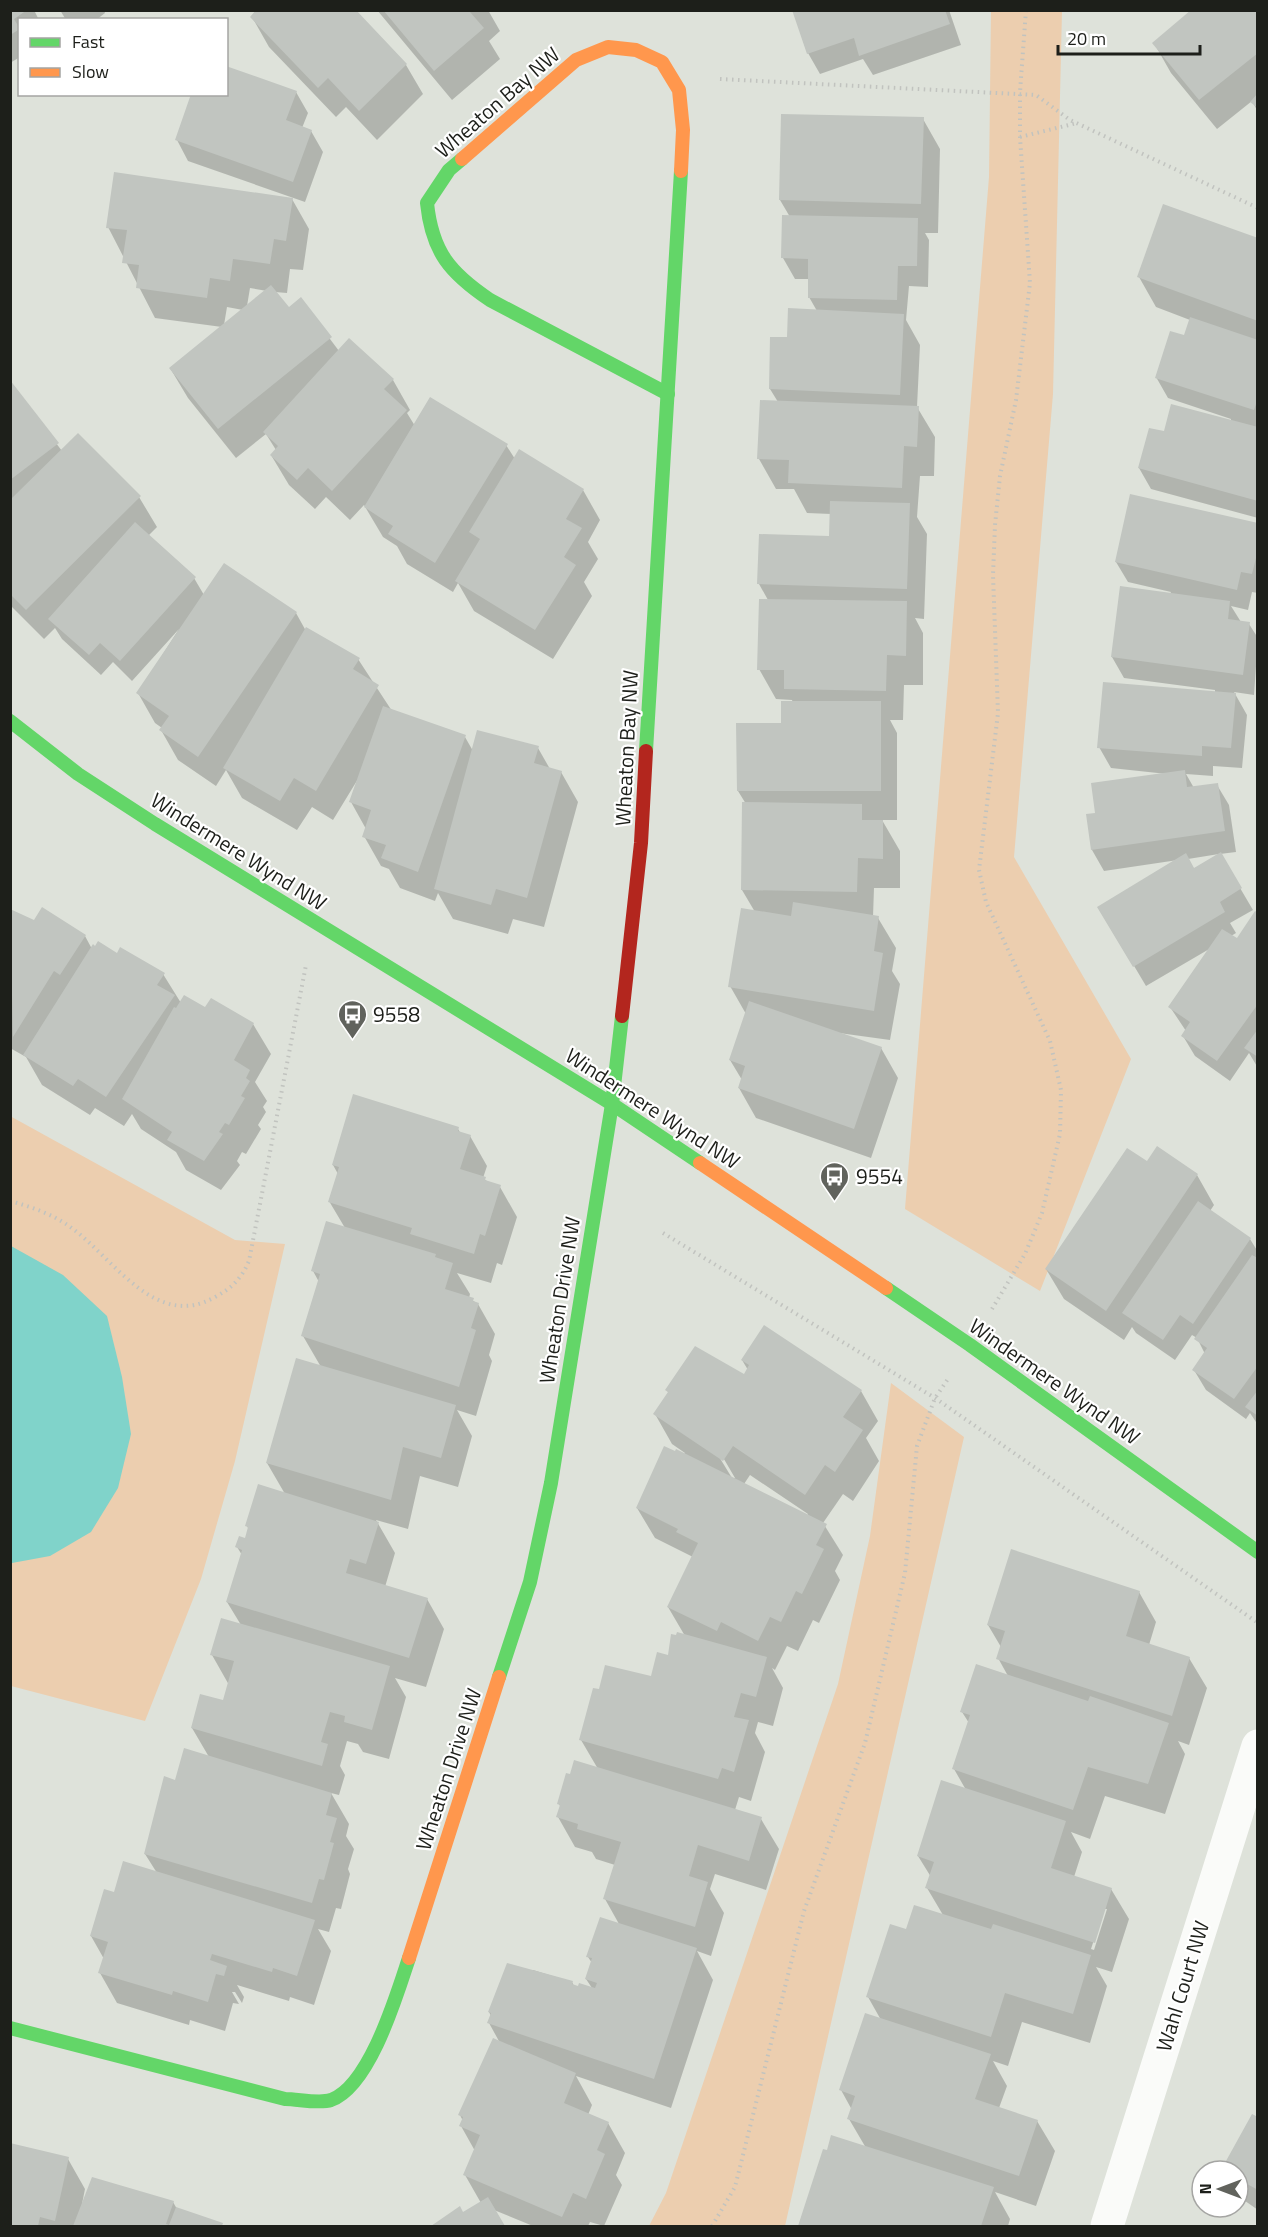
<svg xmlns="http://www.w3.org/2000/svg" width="1268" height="2237" viewBox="0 0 1268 2237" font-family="'Titillium Web',sans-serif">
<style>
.green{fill:#ecceaf}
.water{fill:#80d3ca}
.shadow{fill:#0003;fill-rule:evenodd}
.building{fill:#c1c5c0}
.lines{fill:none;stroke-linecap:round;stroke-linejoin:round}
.path{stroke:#c1c3bf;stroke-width:4;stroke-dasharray:1.5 4.5;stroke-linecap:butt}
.street{stroke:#fafbf9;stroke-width:33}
.fast{stroke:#63d668;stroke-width:14}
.slow{stroke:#ff974d;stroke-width:14}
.jam{stroke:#b3261e;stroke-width:14}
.labels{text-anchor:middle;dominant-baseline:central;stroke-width:4.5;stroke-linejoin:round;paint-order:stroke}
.street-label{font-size:21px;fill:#1d1f1a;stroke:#fff}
.poi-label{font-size:21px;fill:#1d1f1a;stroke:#fff;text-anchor:start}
</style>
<rect width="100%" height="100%" fill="#dee2da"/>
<!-- green -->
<g class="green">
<polygon points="991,11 1062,11 1053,394 1014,857 1131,1059 1040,1291 905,1209 989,177"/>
<polygon points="10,1116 235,1240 285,1244 235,1461 201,1579 145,1721 11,1686"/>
<polygon points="891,1383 964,1437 785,2226 649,2226 666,2193 838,1684 870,1536"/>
</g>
<!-- water -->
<polygon class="water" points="11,1246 63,1275 107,1316 122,1377 131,1434 118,1488 91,1532 50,1556 12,1563"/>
<!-- shadow -->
<g class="shadow">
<polygon points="10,10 34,10 39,20 20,20 20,57 10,63"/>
<polygon points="60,10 104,10 105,13 96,20 66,20"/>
<polygon points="377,10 488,10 500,31 489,41 500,59 452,100"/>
<polygon points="794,10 949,10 961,45 873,75 863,59 820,74 808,53"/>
<polygon points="1258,10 1258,112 1252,101 1217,129 1171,73 1154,43"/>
<polygon points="252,17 406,65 423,94 377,140 346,107 336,117 269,47"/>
<polygon points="296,92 308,113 302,128 311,131 323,152 305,202 188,161 177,140 226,94"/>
<polygon points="923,119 940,149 938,233 925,233 929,240 928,287 909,286 906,320 920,345 917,407 935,437 934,476 920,476 917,517 927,534 924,619 915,618 923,633 923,685 904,685 903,720 890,720 897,733 897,820 882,820 900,851 900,888 874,888 873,917 878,918 896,948 892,971 900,984 890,1040 839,1033 881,1048 898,1078 871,1158 756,1118 739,1088 742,1080 730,1060 746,1014 730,986 755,912 742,890 746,804 738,791 783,724 793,703 792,700 776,699 759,669 768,600 759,584 831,538 831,514 807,513 794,489 776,489 759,459 778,402 770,389 788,339 817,311 809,297 809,279 795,279 783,258 790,217 780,200"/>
<path d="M292 199 309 229 303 270 290 269 287 293 275 292 288 309 300 299 339 351 393 380 410 410 407 413 415 426 506 445 515 459 583 490 600 520 588 542 598 559 584 582 592 596 553 659 474 611 458 583 453 592 407 564 397 546 383 537 364 505 350 520 326 497 315 509 289 485 271 455 276 450 266 434 236 458 188 398 170 368 222 327 155 318 108 227ZM250 288 267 291 247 306ZM227 307 243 310 224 325Z"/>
<polygon points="1258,240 1258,518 1151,489 1139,468 1165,433 1231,421 1231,419 1168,398 1156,377 1185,337 1190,320 1156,307 1139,277"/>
<polygon points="10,382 62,451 139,497 157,527 148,536 194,578 204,595 296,613 306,631 358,659 392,711 465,737 473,751 538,748 550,769 561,772 578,802 544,927 513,919 508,934 453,919 438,893 435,901 400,888 389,869 381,866 364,836 366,829 351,802 358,779 333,820 312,807 297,830 242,798 226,770 216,786 178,760 161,730 162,728 155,723 138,693 179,629 132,681 113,662 101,675 62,639 55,628 44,639 10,605"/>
<path d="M1258 525V593L1252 592 1248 610 1231 606 1241 622 1249 624 1258 638 1254 695 1234 692 1247 715 1242 768 1213 766V776L1186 774 1194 788 1217 785 1229 805 1236 852 1220 854 1253 910 1230 923 1236 933 1231 936 1237 940 1258 914V1068L1249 1053 1230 1081 1195 1056 1183 1036 1186 1031 1170 1007 1211 948 1146 986 1099 907 1178 860 1104 871 1092 850 1088 816 1097 814 1167 774 1111 768 1099 747 1215 693V690L1124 678 1112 657 1122 588 1170 594 1171 592 1128 582 1116 562ZM1219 854 1194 869 1188 859Z"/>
<polygon points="10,910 35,922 85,936 92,949 117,955 163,974 181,1003 206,1009 211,1000 253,1024 271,1054 255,1082 267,1101 263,1107 266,1112 258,1125 261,1129 246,1154 242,1152 237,1161 240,1165 221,1190 186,1170 176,1152 141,1129 132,1114 124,1126 95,1108 90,1115 42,1085 26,1057 10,1048"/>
<polygon points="458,1129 461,1134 470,1136 487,1166 483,1178 488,1182 500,1187 517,1217 502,1265 497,1263 491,1283 457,1273 470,1294 469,1298 478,1304 495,1334 489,1355 492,1361 476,1416 457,1410 472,1436 458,1487 420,1476 408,1529 376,1520 395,1553 385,1587 427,1599 444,1629 426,1687 395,1678 406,1697 389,1759 363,1752 358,1744 347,1741 340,1766 345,1775 339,1795 331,1793 349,1824 346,1836 354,1849 348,1869 350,1874 341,1909 336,1908 329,1932 318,1929 331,1951 314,2005 290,1997 289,2001 237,1985 244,1997 242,2003 235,1992 232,1992 239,2004 233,2003 225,2031 190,2020 189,2025 117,2003 100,1973 104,1959 91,1936 115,1894 157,1873 145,1854 176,1782 209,1757 192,1728 225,1702 229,1685 212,1655 241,1625 227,1602 242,1555 237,1547 246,1540 249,1530 247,1526 285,1494 267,1463 321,1367 303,1336 319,1282 313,1271 345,1228 329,1201 338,1174 333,1165"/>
<polygon points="1147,1163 1197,1175 1214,1205 1210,1211 1250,1239 1258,1252 1258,1425 1250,1413 1246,1419 1206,1390 1194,1370 1205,1354 1197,1338 1192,1335 1175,1360 1136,1333 1132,1327 1124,1340 1064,1299 1046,1269"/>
<path d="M742 1360 861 1391 878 1421 866 1438 879 1461 853 1501 843 1494 823 1523 843 1555 835 1571 840 1580 819 1623 813 1620 798 1651 787 1646 775 1670 772 1668 783 1688 773 1726 758 1722 755 1733 765 1752 751 1801 739 1797 735 1810 761 1819 779 1849 766 1890 715 1874 710 1889 724 1913 711 1956 697 1951 713 1980 671 2108 576 2076 592 2105 588 2115 608 2123 625 2153 616 2175 622 2185 604 2226 590 2222 588 2226H533L494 2210 504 2226H433L459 2209 463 2214 481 2203 465 2175 475 2151 461 2126 463 2121 460 2115 500 2043 489 2023 491 2016 489 2012 533 1970 572 1982 574 1986 592 1988 586 1979 592 1963 588 1957 619 1924 605 1899 615 1865 596 1859 592 1852 575 1847 558 1817 561 1808 559 1804 598 1769 581 1740 600 1691 652 1678 685 1636 668 1607 693 1557 655 1538 637 1508 685 1453 672 1444 655 1414 669 1394 667 1390 744 1376 748 1370ZM721 1454 735 1478H732L718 1455ZM750 1475 808 1514 807 1516 744 1484Z"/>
<path d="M1139 1592 1156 1622 1149 1645 1189 1658 1207 1688 1189 1745 1178 1741 1185 1754 1165 1814 1105 1796 1090 1839 1071 1832 1082 1852 1074 1877 1111 1889 1129 1919 1112 1972 1096 1967 1107 1986 1090 2043 1022 2022 1008 2066 993 2061 1007 2086 999 2108 1037 2121 1055 2151 1036 2206 995 2192 1010 2219 1008 2226H799L824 2151 866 2148 849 2119 852 2110 841 2090 881 2020 868 1997 907 1931 943 1915 927 1888 931 1877 918 1856 966 1790 954 1769 969 1723 962 1712 1008 1676 998 1658 1001 1647 988 1625ZM1104 1909H1107L1094 1950 1091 1949Z"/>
<polygon points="1258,2119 1258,2210 1238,2196 1238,2171 1223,2170"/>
<polygon points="10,2145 68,2159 85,2189 82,2204 173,2202 177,2209 223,2226 10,2226"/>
</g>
<!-- building -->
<g class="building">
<polygon points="10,10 27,10 14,19 20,29 10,35"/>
<polygon points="256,10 356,10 407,64 359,111 328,78 318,88 250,17"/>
<polygon points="383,10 472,10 470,12 484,28 434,71"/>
<polygon points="792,10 945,10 950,24 859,56 854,38 807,54"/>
<polygon points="1191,10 1258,10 1258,53 1199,100 1152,43"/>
<polygon points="226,66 297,91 286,120 312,130 293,182 175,140 191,94 226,94"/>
<polygon points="1258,93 1258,108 1250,102"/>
<polygon points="781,114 924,117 921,204 779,200"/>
<polygon points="114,172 293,198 286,241 274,239 270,264 233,259 230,281 210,278 207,298 136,288 139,265 122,263 127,230 106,228"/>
<polygon points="1163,204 1258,238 1258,321 1137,277"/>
<polygon points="782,215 918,218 917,266 898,266 897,300 808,298 808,259 781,258"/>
<polygon points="271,285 289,307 301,297 332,337 218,429 169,368"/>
<polygon points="788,308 904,314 900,395 769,389 770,337 787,337"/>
<polygon points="1190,317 1258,340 1258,398 1254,410 1155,378 1170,331 1184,335"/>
<polygon points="349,338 394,379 384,389 407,410 332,491 308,468 297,480 270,455 278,446 263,432"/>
<polygon points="10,380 59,443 10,480"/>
<polygon points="430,397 508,444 435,563 388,534 393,526 364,507"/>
<polygon points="760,400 919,406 917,447 904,446 902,488 788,483 789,460 757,459"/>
<polygon points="1171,404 1258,427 1258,501 1138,468 1149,428 1164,431"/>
<polygon points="78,433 141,496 26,610 10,594 10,500"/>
<polygon points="519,449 584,489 566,519 582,528 564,557 576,565 535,630 455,581 480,539 469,532"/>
<polygon points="1130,494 1258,523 1258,550 1252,574 1241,572 1237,590 1115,562"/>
<polygon points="830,501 910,503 907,589 757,584 759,534 829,536"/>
<polygon points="135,522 196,577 120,661 100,643 89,655 48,619"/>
<polygon points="224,563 297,612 198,757 159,730 169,716 136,693"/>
<polygon points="1120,586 1230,601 1228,619 1250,622 1243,675 1111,657"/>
<polygon points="759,599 907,601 906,656 887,655 886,691 784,689 784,670 757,670"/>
<polygon points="306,627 360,658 353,669 379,685 316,791 294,778 280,801 223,768"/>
<polygon points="1103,682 1236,693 1231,748 1202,746 1202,756 1097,748"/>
<polygon points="781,701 881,701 881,791 737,791 736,723 781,723"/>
<polygon points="383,706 466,735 418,872 381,858 386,845 362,837 371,810 349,802"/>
<polygon points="477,730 539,746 534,763 562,771 527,898 496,889 491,905 434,889"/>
<polygon points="1185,770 1187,787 1218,783 1225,831 1091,850 1086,814 1095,813 1091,783"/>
<polygon points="742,802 862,804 862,820 883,820 883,859 858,858 857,892 741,890"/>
<polygon points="1221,852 1242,888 1220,902 1225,912 1133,967 1097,907 1186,853 1194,868"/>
<polygon points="793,902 879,916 874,951 883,953 874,1011 728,987 741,908 791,916"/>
<polygon points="42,907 86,935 60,975 54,971 13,1037 10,909 34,920"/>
<polygon points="1255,911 1258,913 1258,1004 1217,1061 1181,1036 1190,1022 1168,1007 1222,929 1237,938"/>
<polygon points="98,941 117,953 120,947 165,973 157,985 175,995 106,1097 78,1079 73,1086 23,1055 93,944 95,946"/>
<polygon points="184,995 205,1007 211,998 254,1023 234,1060 250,1070 246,1078 250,1081 241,1096 245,1098 229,1125 225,1123 219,1132 223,1134 204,1161 167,1140 172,1132 122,1099 174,1007 176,1008"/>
<polygon points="749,1001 882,1047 854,1129 738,1088 745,1066 729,1060"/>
<polygon points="1258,1029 1258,1057 1244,1048"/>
<polygon points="353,1094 459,1127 458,1131 471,1135 460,1169 486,1177 485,1180 501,1185 485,1236 480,1234 474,1254 410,1234 412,1228 328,1202 339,1167 332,1165"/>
<polygon points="1157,1146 1198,1174 1106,1311 1045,1269 1127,1148 1147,1161"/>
<polygon points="1198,1201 1251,1238 1193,1324 1180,1315 1163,1340 1122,1313"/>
<polygon points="326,1221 436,1254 435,1257 453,1263 445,1289 474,1298 473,1301 479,1303 471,1328 476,1330 459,1387 301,1336 320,1274 311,1271"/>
<polygon points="1252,1255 1258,1258 1258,1366 1234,1399 1192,1370 1207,1348 1194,1339"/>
<polygon points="764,1325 862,1390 843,1417 863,1430 835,1472 825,1465 805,1495 733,1446 723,1461 653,1414 668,1392 665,1390 695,1346 744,1374 749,1365 741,1360"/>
<polygon points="296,1358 456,1405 441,1458 403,1447 391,1500 266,1463"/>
<polygon points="1258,1390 1258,1416 1245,1407"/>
<polygon points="664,1446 675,1451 676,1449 827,1524 816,1545 824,1549 802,1594 796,1591 781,1622 770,1617 758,1641 721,1622 717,1631 667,1607 698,1543 676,1532 678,1529 636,1508"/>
<polygon points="258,1484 379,1522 366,1564 350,1559 346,1573 428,1598 409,1658 226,1602 242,1550 235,1547 239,1536 245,1538 248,1527 245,1526"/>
<polygon points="1011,1549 1140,1591 1126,1636 1190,1657 1172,1716 996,1659 1005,1631 987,1625"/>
<polygon points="221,1618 390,1666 372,1730 344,1722 345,1716 330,1712 321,1742 328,1744 322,1766 191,1728 200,1694 223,1700 234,1661 210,1655"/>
<polygon points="677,1632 767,1657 756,1697 741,1693 734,1717 749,1720 734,1772 722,1768 718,1779 579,1740 593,1688 599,1689 605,1665 651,1676 657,1652 668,1655 671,1634 676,1635"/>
<polygon points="976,1664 1088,1701 1090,1696 1169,1723 1148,1784 1088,1767 1073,1810 952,1769 970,1715 960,1712"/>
<polygon points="184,1748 332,1793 326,1815 337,1818 330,1842 334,1843 324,1880 319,1879 312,1903 144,1854 164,1776 175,1780"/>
<polygon points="574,1760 762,1817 749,1861 698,1845 689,1876 708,1882 695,1927 603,1899 621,1842 577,1829 578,1824 556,1817 560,1805 557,1804 566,1773 570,1774"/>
<polygon points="941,1780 1066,1821 1051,1868 1112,1888 1095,1943 925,1888 934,1862 917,1856"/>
<polygon points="123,1861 315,1920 297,1976 273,1968 272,1972 212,1954 210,1960 227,1966 224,1976 216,1974 208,2002 173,1991 172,1995 98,1973 108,1942 90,1936 104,1889 114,1892"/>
<polygon points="914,1905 991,1929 993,1924 1091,1955 1073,2014 1005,1993 991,2037 866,1997 890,1924 906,1929"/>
<polygon points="600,1917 697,1948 654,2079 487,2023 491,2013 488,2012 507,1963 573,1981 572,1984 578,1986 579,1983 595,1988 597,1983 585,1979 592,1958 586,1957"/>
<polygon points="865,2013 991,2054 975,2099 1038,2120 1019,2176 847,2119 855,2096 839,2090"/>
<polygon points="493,2038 576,2073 564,2103 609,2122 597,2150 605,2154 586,2199 573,2193 562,2217 463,2175 480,2135 459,2126 463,2117 458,2115"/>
<polygon points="1252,2114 1258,2117 1258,2190 1238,2179 1238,2171 1221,2170"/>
<polygon points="831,2135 994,2187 981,2226 798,2226 823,2149 827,2150"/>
<polygon points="10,2143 69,2157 55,2221 40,2217 38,2226 10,2226"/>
<polygon points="92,2177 174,2201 166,2224 169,2225 176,2207 223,2223 222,2226 73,2226"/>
<polygon points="488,2197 505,2226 431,2226 460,2206 463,2212"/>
</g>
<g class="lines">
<!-- path -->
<g class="path">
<polyline points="720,79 1036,95 1070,120 1258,208"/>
<polyline points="1020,137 1077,123"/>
<path d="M10 1201C32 1207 55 1215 73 1229 114 1259 156 1331 215 1297 232 1288 241 1279 249 1261L306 965"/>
<polyline points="663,1233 935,1398 1258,1623"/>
<polyline points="992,1309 1025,1254 1042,1213 1060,1134 1061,1090 1050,1041 986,902 979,870 998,713 993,575 995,525 1000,476 1016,400 1030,283 1020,137 1020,92 1026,10"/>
<polyline points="712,2226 735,2187 804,1911 865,1743 905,1573 917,1446 935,1398 948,1379"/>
</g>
<!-- street -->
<polyline class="street" points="1107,2226 1258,1746"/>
<!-- fast -->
<g class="fast">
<path d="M462 159 449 170 427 203C432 252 450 273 490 300L668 394"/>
<polyline points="10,721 78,774 155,824 612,1104 700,1163"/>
<polyline points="646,751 681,171"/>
<polyline points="886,1288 970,1345 1258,1552"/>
<polyline points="499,1677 530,1582 551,1483 612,1104 622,1016"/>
<path d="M10 2028 285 2099C298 2099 319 2104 331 2100 370 2086 397 1994 409 1958"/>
</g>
<!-- slow -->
<g class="slow">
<polyline points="462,159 576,60 608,47 636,50 662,62 679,90 683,130 681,171"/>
<polyline points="700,1163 886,1288"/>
<polyline points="409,1958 499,1677"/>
</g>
<!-- jam -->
<polyline class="jam" points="622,1016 641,843 646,751"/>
</g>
<!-- icons -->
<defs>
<symbol id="bus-pin" viewBox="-11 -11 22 30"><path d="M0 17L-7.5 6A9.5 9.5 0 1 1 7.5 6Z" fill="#61635d" stroke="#fff"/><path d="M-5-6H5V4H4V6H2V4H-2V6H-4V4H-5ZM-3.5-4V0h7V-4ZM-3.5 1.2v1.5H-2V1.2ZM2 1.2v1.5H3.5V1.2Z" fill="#fff"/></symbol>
</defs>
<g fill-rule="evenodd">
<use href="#bus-pin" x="336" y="998" width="33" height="45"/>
<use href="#bus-pin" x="818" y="1160" width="33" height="45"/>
</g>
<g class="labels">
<!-- street labels -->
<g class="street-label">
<text transform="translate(497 102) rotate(-41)">Wheaton Bay NW</text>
<text transform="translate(626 748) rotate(-87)">Wheaton Bay NW</text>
<text transform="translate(239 851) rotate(32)">Windermere Wynd NW</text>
<text transform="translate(653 1108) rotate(33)">Windermere Wynd NW</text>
<text transform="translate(559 1300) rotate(-81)">Wheaton Drive NW</text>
<text transform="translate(1055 1381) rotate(35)">Windermere Wynd NW</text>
<text transform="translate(448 1769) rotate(-72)">Wheaton Drive NW</text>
<text transform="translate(1182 1986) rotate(-73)">Wahl Court NW</text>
</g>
<!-- poi labels -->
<g class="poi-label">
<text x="373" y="1014">9558</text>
<text x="856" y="1176">9554</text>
</g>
</g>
<!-- border -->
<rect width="1268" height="2237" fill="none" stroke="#1d1f1a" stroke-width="24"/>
<!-- legend -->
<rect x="18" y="18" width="210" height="78" fill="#ffffff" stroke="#a5a5a3" stroke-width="1.5"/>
<rect x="30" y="38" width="30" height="9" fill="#63d668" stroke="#a5a5a3" stroke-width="1.5"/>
<text x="72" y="48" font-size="18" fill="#1d1f1a">Fast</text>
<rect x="30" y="68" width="30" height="9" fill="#ff974d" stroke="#a5a5a3" stroke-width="1.5"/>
<text x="72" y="78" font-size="18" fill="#1d1f1a">Slow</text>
<!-- north arrow -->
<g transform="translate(1220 2189) rotate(270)"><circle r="28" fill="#ffffff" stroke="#a5a5a3" stroke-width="1.5"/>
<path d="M0-4.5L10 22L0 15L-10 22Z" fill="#61635d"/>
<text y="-9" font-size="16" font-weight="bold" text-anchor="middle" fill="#1d1f1a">N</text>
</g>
<!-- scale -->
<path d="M1058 45v9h142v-9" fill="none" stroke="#1d1f1a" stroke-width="3"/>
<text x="1067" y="45" font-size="18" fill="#1d1f1a" stroke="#ffffff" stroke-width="4.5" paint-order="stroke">20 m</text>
</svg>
